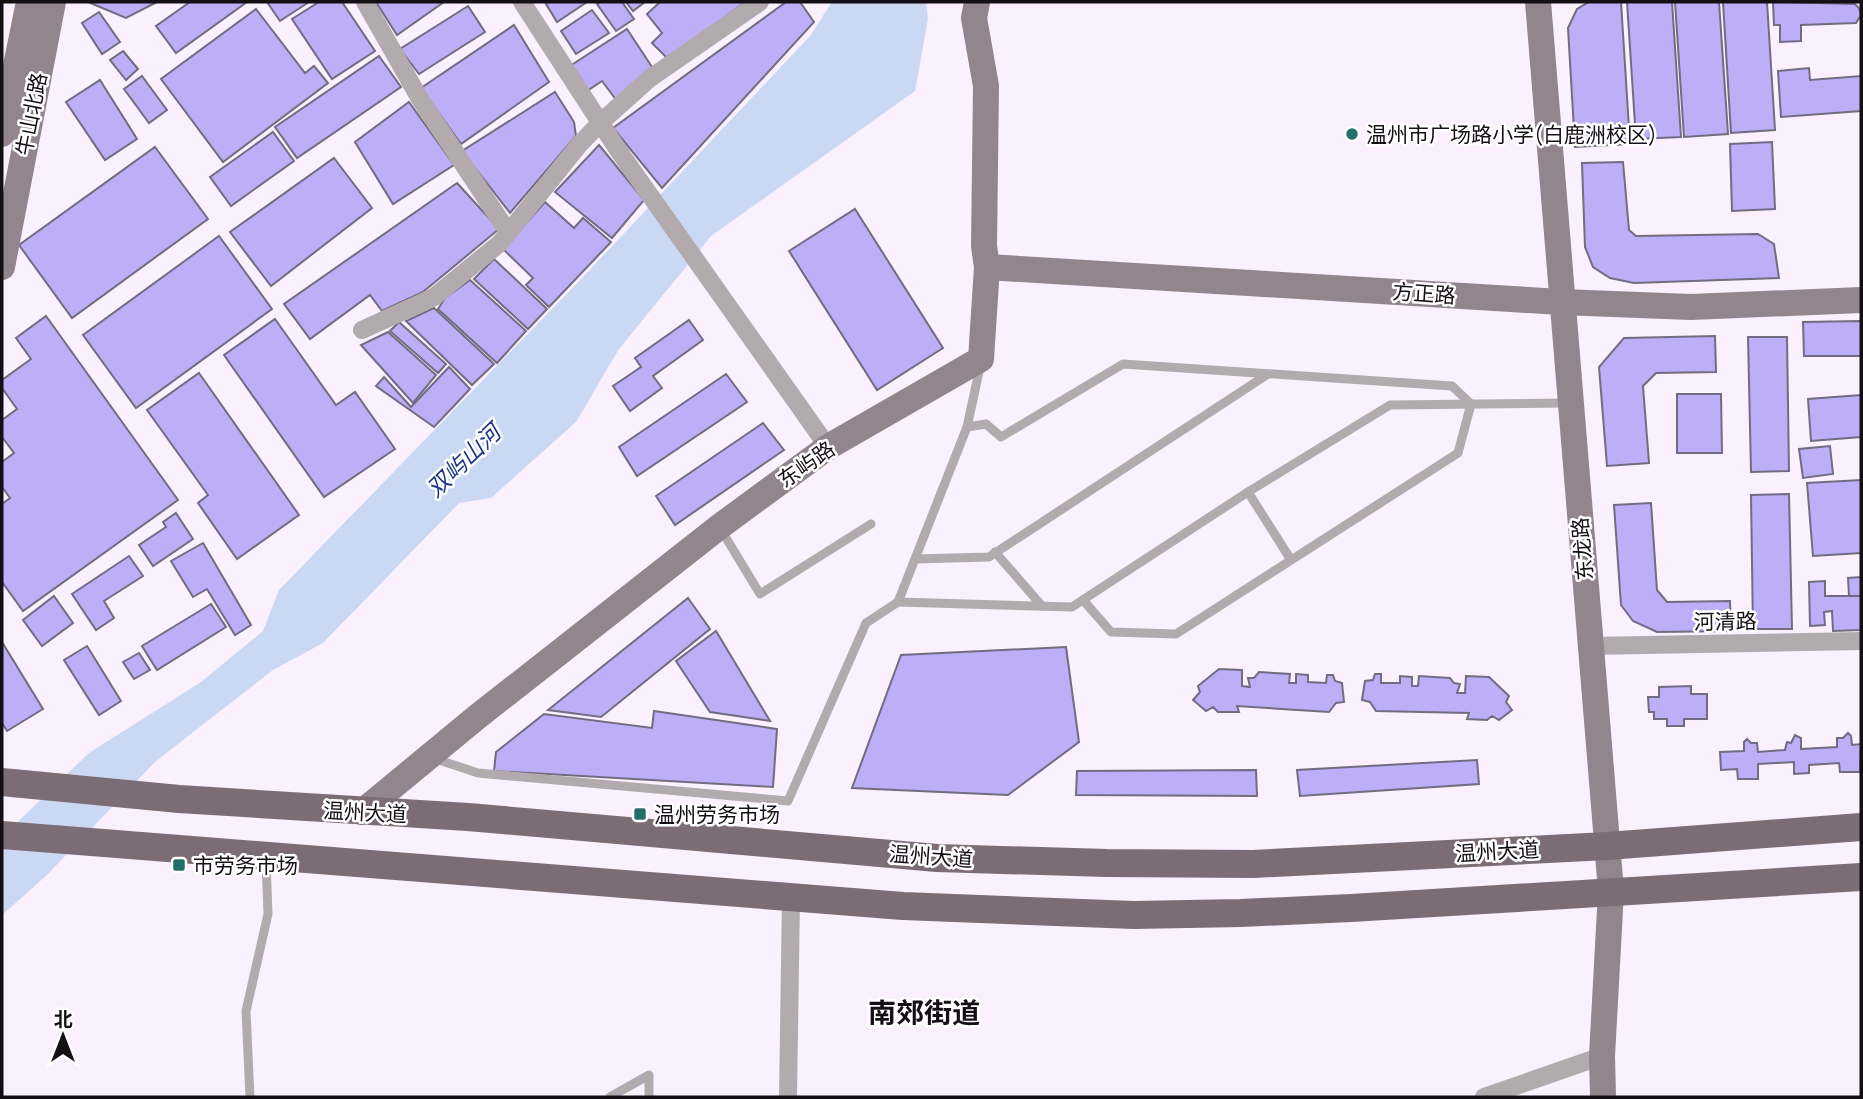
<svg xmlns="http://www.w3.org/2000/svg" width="1863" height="1099" viewBox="0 0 1863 1099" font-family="Manrope,'Noto Sans SC',sans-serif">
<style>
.water{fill:#cbd8f4}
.building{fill:#bcaff8;stroke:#706d80;stroke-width:2}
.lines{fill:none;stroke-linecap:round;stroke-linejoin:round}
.lane{stroke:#b3aaae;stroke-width:9}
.street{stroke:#b3aaae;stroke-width:18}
.secondary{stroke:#93858d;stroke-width:26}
.primary{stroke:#7c6c75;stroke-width:28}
.poi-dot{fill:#246e69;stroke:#fff;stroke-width:2.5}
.labels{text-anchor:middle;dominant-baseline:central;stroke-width:5;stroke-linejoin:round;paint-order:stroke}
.street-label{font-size:21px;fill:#140f15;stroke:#fff}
.poi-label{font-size:21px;fill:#140f15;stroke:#fff;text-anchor:start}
.water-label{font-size:23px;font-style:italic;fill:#1e3784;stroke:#fff}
.district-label{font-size:28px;font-weight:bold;fill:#140f15;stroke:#fff}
</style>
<rect width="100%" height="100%" fill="#fbf0fe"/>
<!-- water -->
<polygon class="water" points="832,2 926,2 928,19 915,91 711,236 619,349 576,422 491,498 459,503 323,643 273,670 156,761 47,875 2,915 2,837 89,753 201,682 263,631 279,590 582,278 810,36"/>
<!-- building -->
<g class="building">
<polygon points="88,2 157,2 126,18"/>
<polygon points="190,2 247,2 176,53 156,26"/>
<polygon points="267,2 309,2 280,21"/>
<polygon points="319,2 342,2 375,51 332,79 292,19"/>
<polygon points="376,2 444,2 397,35"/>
<polygon points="549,2 587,2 557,22 546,4"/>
<polygon points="600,2 622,2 634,19 616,31 597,4"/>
<polygon points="626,2 645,2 633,11"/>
<polygon points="660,2 745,2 668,59 652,43 662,33 647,14"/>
<polygon points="786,2 800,2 814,22 662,188 613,128"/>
<polygon points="1589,2 1621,2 1630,144 1575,147 1568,28 1577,9"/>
<polygon points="1627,2 1672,2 1681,137 1636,139"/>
<polygon points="1675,2 1719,2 1728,134 1684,137"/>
<polygon points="1723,2 1767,2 1775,130 1731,133"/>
<polygon points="1773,2 1855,4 1859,8 1861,15 1856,23 1801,25 1801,41 1780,42 1780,25 1774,25"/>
<polygon points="468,6 485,32 419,74 400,49"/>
<polygon points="256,9 305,73 314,66 328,83 223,162 161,79"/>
<polygon points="592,10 609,33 576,54 561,31"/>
<polygon points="99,12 120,42 102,54 82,23"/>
<polygon points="514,25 549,82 461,144 421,88"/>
<polygon points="627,29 654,70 617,101 602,81 587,91 570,66"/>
<polygon points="123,51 138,69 126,80 110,60"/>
<polygon points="379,56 401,87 297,158 275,127"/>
<polygon points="1809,68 1810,80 1861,76 1861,111 1781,117 1778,71"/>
<polygon points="142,76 167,110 149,123 124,89"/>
<polygon points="100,80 137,139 105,160 66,102"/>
<polygon points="555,92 574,122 576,136 510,213 462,151"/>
<polygon points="409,102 454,165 393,204 355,142"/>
<polygon points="273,132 294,161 231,206 210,177"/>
<polygon points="1772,142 1775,209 1732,211 1730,144"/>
<polygon points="599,145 644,200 612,238 555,192"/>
<polygon points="155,147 208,219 72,318 19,245"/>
<polygon points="334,158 372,208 271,286 230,232"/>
<polygon points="1623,162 1629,230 1636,236 1758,234 1774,244 1779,278 1634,283 1610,278 1593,267 1585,247 1582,163"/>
<polygon points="457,183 499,229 423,292 382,311 370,295 310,339 284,304"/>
<polygon points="545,202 574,228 583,218 611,242 549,307 526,285 533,278 503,249"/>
<polygon points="855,209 943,348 877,390 789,251"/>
<polygon points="219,236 272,309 136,408 83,335"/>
<polygon points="494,259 547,309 528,329 474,279"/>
<polygon points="470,280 526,331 497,363 438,309 445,298"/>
<polygon points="434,308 494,364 472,385 406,321"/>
<polygon points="46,316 178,500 23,611 2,582 2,504 10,498 2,487 2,462 14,453 2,437 2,420 17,409 2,388 2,380 31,359 16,338"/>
<polygon points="275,319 336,405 355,392 395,449 324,497 224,355"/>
<polygon points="689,320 703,340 653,376 662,388 630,411 613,386 641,367 635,358"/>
<polygon points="1861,321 1861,356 1804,356 1803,322"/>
<polygon points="399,322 446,364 438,373 390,331"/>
<polygon points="388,332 436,375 413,403 361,345"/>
<polygon points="1715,336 1716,372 1656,373 1643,386 1649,463 1607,466 1599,367 1624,338"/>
<polygon points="1748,337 1787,337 1789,471 1751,472"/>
<polygon points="449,367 470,389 434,427 376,386 384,377 411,407"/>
<polygon points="199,373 299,515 237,559 198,503 208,495 147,410"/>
<polygon points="726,374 747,402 637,476 619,447"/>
<polygon points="1677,394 1721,394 1722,453 1677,453"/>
<polygon points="1861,395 1861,437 1811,441 1808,399"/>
<polygon points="763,423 784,450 675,525 656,496"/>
<polygon points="1830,446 1833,474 1803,478 1799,449"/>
<polygon points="1861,480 1861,553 1813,556 1807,483"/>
<polygon points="1789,494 1792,629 1753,629 1751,495"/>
<polygon points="1651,503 1657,590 1667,602 1730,601 1731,631 1657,632 1633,621 1621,605 1614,505"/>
<polygon points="176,513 193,539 153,566 139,545 166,527 163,522"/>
<polygon points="203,543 251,625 235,635 207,589 193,597 171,561"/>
<polygon points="129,556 143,576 104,601 114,618 96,630 72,594"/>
<polygon points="1861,577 1861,596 1849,596 1848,578"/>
<polygon points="1825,581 1825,596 1861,596 1861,630 1833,631 1832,611 1824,612 1825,625 1810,626 1809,582"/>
<polygon points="54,596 73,623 42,646 23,620"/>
<polygon points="688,598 710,629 601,717 548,710"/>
<polygon points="211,604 226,627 157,670 142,646"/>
<polygon points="716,631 770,721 710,712 676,661"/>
<polygon points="2,642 43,709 7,731 2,723"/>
<polygon points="87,646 121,701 99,715 64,660"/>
<polygon points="1066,647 1079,742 1008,795 852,788 901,655"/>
<polygon points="139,653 150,670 134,679 123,662"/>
<polygon points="1219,669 1242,670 1242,686 1250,687 1248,678 1254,678 1259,672 1290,674 1289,683 1296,683 1296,674 1308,675 1308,682 1326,683 1327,675 1333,675 1335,681 1342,683 1344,702 1336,703 1329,712 1237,706 1239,712 1218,712 1213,707 1206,711 1193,700 1200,692 1198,686"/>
<polygon points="1375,674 1381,674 1381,683 1400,683 1400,676 1412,677 1412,686 1418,686 1419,676 1450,678 1454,683 1460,684 1457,693 1465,693 1466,676 1489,677 1509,696 1506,702 1512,710 1499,720 1492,716 1487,720 1467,719 1469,713 1376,711 1370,702 1362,700 1365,681 1373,680"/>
<polygon points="1691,686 1691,694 1707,694 1707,719 1684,719 1684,726 1667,726 1667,719 1654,719 1654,712 1649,712 1648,697 1659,697 1659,687"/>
<polygon points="654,711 777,729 773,787 494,771 496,752 544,714 652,728"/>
<polygon points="1848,733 1851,736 1852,745 1861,744 1860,772 1840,772 1839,763 1809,765 1809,773 1794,774 1794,762 1758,764 1758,779 1738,779 1737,769 1721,770 1720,752 1744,751 1744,742 1747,739 1751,743 1757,743 1758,752 1785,750 1787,742 1791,743 1795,735 1801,738 1801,749 1837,747 1837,738 1843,738"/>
<polygon points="1477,760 1479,784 1300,796 1297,770"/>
<polygon points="1256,770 1257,796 1076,795 1077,771"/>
</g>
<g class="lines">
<!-- lane -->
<g class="lane">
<polyline points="967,427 986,424 1001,437 1123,364 1452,386 1471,404 1458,453 1176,634 1111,632 1083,600"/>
<polyline points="1248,492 1291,560"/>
<polyline points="720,528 760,594 871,524"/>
<polyline points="995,552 1042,606"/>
<polyline points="915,559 989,557 1268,374"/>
<polyline points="898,602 1072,607 1248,492 1390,405 1569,403"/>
<polyline points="433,758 478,773 788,801 866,623 898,602 967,427 980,367"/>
<polyline points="250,1097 246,1011 268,914 266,861"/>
<polyline points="610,1097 649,1075 649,1097"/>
</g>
<!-- street -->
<g class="street">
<polyline points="365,2 420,99 508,232"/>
<polyline points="522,2 618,150 828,447"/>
<polyline points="362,330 434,297 500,243 579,145 600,123 649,79 760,2"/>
<polyline points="1590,646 1861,641"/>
<polyline points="788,1097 791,898"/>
<polyline points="1484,1097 1602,1056"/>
</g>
<!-- secondary -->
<g class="secondary">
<polyline points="1538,2 1611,891 1602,1056 1603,1097"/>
<polyline points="2,134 29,2"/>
<polyline points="2,267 53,2"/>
<polyline points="987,267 1561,302 1691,307 1861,300"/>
<polyline points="362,812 477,717 719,527 828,447 981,359 987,267 984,246 986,86 974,18 977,2"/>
</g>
<!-- primary -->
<g class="primary">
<polyline points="2,782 179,799 468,817 937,858 1107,863 1253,864 1607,846 1861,827"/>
<polyline points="2,835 903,906 1134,915 1241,913 1351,908 1861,877"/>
</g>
</g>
<!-- markers -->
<g class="poi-dot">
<circle cx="1352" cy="134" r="7"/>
<rect x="633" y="807" width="14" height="14" rx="3.5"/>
<rect x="172" y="858" width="14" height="14" rx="3.5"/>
</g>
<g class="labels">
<!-- street labels -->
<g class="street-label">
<text transform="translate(31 114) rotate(-79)">牛山北路</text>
<text transform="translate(1424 293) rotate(4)">方正路</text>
<text transform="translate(806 464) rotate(-35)">东屿路</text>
<text transform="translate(1582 549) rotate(-95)">东龙路</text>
<text transform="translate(1725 621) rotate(-1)">河清路</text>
<text transform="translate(365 812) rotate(3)">温州大道</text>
<text transform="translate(1497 851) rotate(-3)">温州大道</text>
<text transform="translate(931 856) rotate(4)">温州大道</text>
</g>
<!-- poi labels -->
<g class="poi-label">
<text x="1366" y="134">温州市广场路小学(白鹿洲校区)</text>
<text x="654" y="814">温州劳务市场</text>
<text x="193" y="865">市劳务市场</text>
</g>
<!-- water labels -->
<g class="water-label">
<text transform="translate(463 460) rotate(-44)">双屿山河</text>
</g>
<!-- district labels -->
<g class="district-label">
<text x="924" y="1012">南郊街道</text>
</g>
</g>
<!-- border -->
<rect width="1863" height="1099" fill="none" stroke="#140f15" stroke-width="7"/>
<!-- north arrow -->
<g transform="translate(63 1036)" stroke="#ffffff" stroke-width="5" paint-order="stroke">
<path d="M0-5L12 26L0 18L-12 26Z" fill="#140f15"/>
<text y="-10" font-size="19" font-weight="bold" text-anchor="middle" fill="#140f15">北</text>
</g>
</svg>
